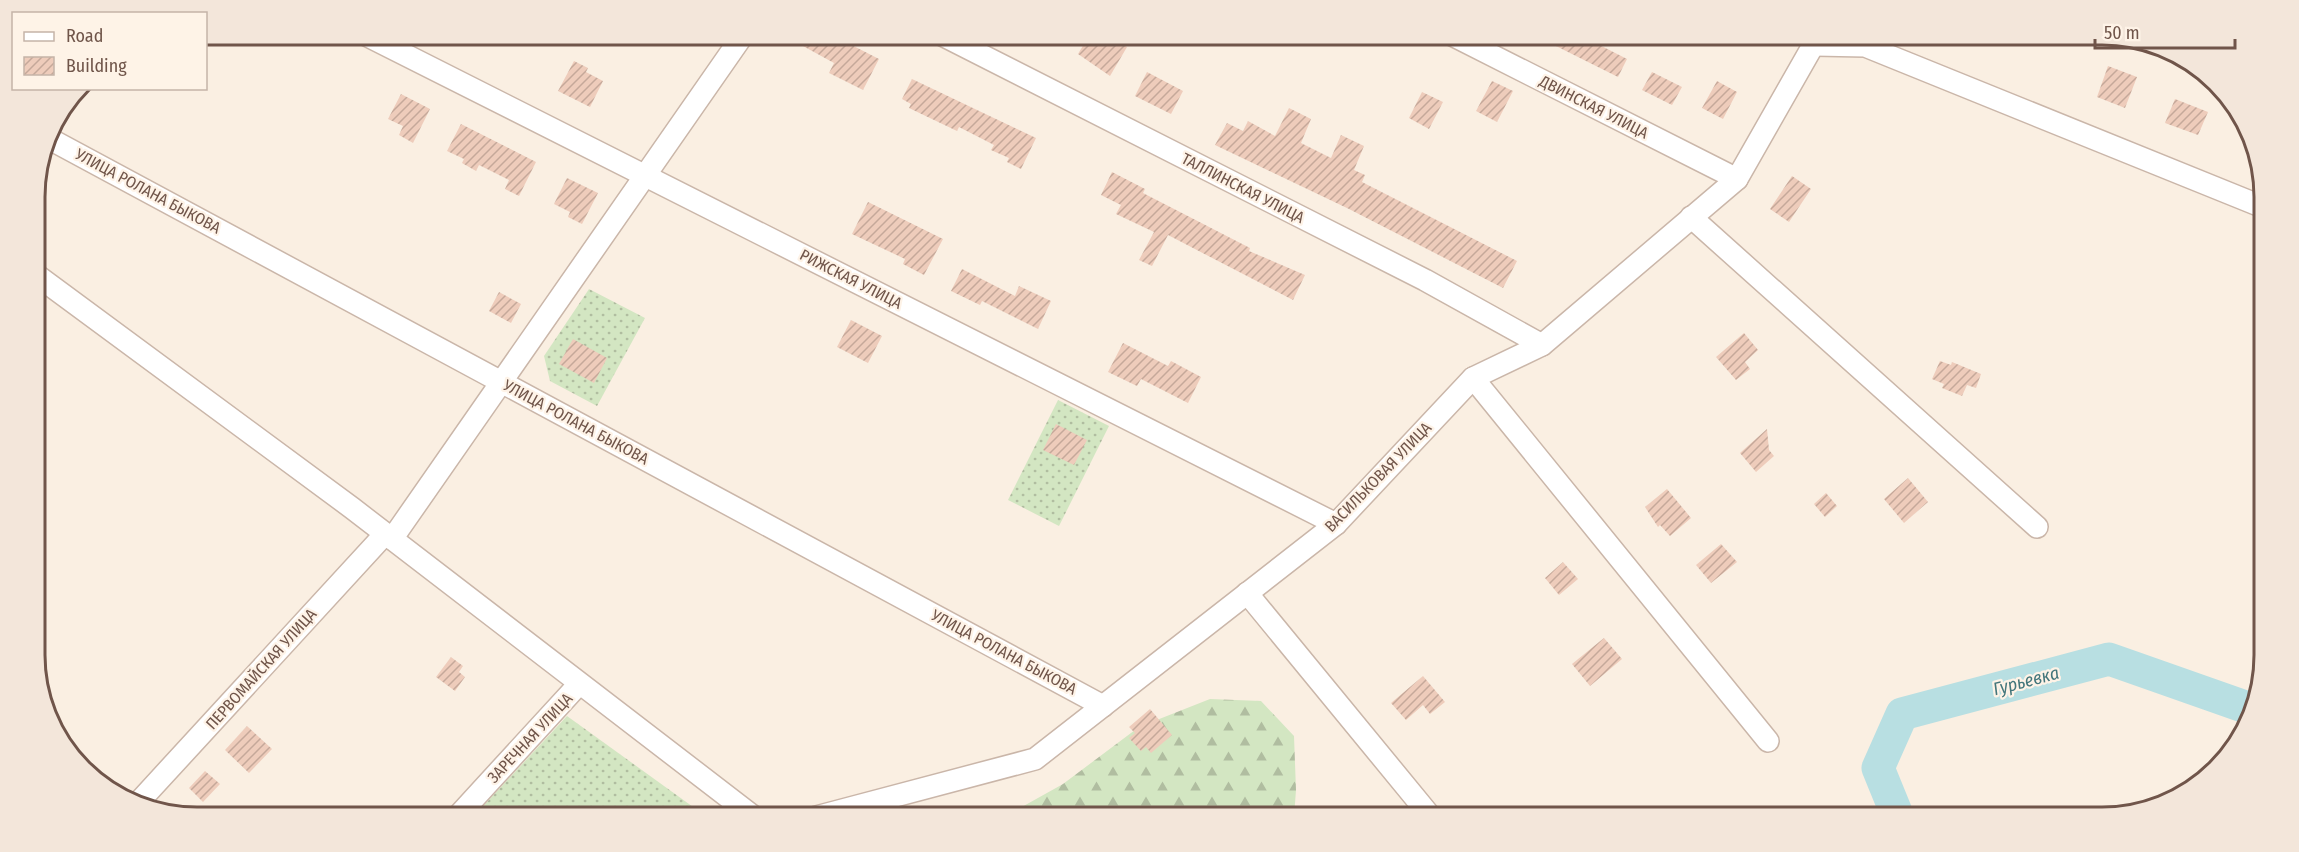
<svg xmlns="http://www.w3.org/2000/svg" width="2299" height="852" viewBox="0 0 2299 852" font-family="'Fira Sans Condensed',sans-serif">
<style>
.forest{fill:url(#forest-firs)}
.garden{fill:url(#garden-dots)}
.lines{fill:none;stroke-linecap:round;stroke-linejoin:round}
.river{stroke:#b8dfe2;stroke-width:33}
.building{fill:url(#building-hatch)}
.minor-casing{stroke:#cab6a9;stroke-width:24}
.minor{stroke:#fff;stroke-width:21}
.labels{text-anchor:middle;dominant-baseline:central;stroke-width:4.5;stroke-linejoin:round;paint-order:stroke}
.street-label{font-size:16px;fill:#70554a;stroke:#fef3e7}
.water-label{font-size:18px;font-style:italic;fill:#43767b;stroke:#fef3e7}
.rim{fill:none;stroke:#70554a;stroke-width:3}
</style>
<defs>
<pattern id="forest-firs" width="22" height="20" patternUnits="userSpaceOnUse" patternTransform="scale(1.5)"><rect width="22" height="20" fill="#d3e6c2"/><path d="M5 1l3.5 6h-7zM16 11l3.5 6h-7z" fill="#b0bda0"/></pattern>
<pattern id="garden-dots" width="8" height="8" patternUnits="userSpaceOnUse" patternTransform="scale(1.5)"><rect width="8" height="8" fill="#d3e6c2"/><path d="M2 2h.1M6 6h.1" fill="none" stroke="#b0bda0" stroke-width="1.8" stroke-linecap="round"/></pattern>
<pattern id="building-hatch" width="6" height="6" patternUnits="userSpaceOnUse" patternTransform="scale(1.5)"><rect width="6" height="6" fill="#ecb"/><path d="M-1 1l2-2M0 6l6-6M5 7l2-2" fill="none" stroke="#c5a89a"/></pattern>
</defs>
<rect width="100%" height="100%" fill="#faefe2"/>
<!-- forest -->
<polygon class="forest" points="1210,699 1261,701 1294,736 1296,790 1294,817 1004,817 1063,784 1139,727"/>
<!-- garden -->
<g class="garden">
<polygon points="589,289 645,318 597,406 550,381 544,356"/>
<polygon points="1058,400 1109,426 1059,526 1008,500"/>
<polygon points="567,716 707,817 473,817"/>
</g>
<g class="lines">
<!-- river -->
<polyline class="river" points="1898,817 1878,768 1902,714 2109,659 2254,710"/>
</g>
<!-- building -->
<g class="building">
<polygon points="781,34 830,34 879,59 863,90 829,73 834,63"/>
<polygon points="1090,34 1106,34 1127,47 1110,76 1078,54"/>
<polygon points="1532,34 1578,34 1627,59 1618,77"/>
<polygon points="574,61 588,68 586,72 603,81 590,107 558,91"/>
<polygon points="2108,66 2137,77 2125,108 2097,97"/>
<polygon points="1147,72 1183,91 1171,114 1135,96"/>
<polygon points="1652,72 1682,87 1672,105 1642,90"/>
<polygon points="912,79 1036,138 1021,169 1007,162 1009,158 991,150 994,145 959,127 957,131 909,108 911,104 902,99"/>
<polygon points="1492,81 1513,91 1497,122 1476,111"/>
<polygon points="1717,81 1737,92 1723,119 1702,108"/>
<polygon points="1422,92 1443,102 1429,129 1409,118"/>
<polygon points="401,94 430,109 413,143 399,135 403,126 388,119"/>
<polygon points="2175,99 2208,112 2198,135 2165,123"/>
<polygon points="1289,108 1311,119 1301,143 1331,158 1341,135 1364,146 1354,170 1365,175 1362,182 1517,261 1503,288 1349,209 1215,145 1227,123 1243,131 1248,121 1275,136"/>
<polygon points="461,124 536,162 519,196 505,189 509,180 479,165 476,171 462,163 464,159 447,151"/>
<polygon points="1112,172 1145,189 1143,193 1250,248 1249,251 1305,275 1293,300 1168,235 1152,266 1139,260 1154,232 1116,214 1121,205 1101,195"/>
<polygon points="1792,176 1811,189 1789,222 1770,209"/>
<polygon points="567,178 598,193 582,224 568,217 570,212 554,204"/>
<polygon points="868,202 943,239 924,275 903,264 905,259 852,234"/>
<polygon points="962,269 1015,296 1019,286 1051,301 1038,329 982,301 980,305 951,291"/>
<polygon points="499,292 521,304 511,323 489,311"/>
<polygon points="851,320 882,336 868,363 837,347"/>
<polygon points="1744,333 1758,350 1745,362 1750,369 1736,380 1716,357"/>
<polygon points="573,339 607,358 594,383 559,364"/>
<polygon points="1123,343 1168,366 1171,361 1201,377 1188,403 1141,379 1137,386 1108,372"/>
<polygon points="1940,361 1951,365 1952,362 1981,374 1976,388 1967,385 1962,396 1942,388 1944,384 1932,379"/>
<polygon points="1056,424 1087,440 1074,465 1043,450"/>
<polygon points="1767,429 1769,450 1774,456 1756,472 1740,453"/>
<polygon points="1908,478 1928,502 1904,523 1884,499"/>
<polygon points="1667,489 1691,518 1670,536 1660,525 1658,527 1645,507"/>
<polygon points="1826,493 1837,506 1825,517 1814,504"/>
<polygon points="1721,544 1737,562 1711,583 1696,565"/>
<polygon points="1563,562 1578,579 1559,595 1545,578"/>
<polygon points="1604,638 1622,659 1590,686 1572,664"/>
<polygon points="451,657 463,666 459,672 465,677 455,691 436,677"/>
<polygon points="1423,676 1445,702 1430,714 1423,705 1406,720 1391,703"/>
<polygon points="1150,709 1172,735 1151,753 1146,747 1141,751 1129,738 1135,733 1129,727"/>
<polygon points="247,726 272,749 249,773 225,750"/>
<polygon points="205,771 220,784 203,802 189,788"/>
</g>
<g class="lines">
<defs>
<g id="minor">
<polyline points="366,35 1336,524"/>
<polyline points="942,35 1425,280 1542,345"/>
<polyline points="1452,35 1737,179"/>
<polyline points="1815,45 1865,46 2263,207"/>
<polyline points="48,138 1103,706"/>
<polyline points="1691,217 2037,527"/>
<polyline points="35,274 352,508 754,817"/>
<polyline points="1473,378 1768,741"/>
<polyline points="392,539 743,35"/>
<polyline points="1247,593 1431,817"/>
<polyline points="137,804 385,534"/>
<polyline points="457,817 579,684"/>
<polyline points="816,817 1035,759 1336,524 1473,378 1542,345 1737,179 1819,35"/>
</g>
</defs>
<!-- minor casing -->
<use href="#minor" class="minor-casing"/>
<!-- minor -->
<use href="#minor" class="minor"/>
</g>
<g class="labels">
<!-- street labels -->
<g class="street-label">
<text transform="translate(1594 107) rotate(27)">ДВИНСКАЯ УЛИЦА</text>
<text transform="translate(1243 188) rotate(27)">ТАЛЛИНСКАЯ УЛИЦА</text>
<text transform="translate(148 191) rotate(28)">УЛИЦА РОЛАНА БЫКОВА</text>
<text transform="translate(851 279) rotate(27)">РИЖСКАЯ УЛИЦА</text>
<text transform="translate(576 422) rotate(28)">УЛИЦА РОЛАНА БЫКОВА</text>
<text transform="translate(1378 477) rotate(-46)">ВАСИЛЬКОВАЯ УЛИЦА</text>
<text transform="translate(1004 652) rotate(28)">УЛИЦА РОЛАНА БЫКОВА</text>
<text transform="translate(261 669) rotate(-48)">ПЕРВОМАЙСКАЯ УЛИЦА</text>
<text transform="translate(530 738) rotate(-47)">ЗАРЕЧНАЯ УЛИЦА</text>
</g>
<!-- water labels -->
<g class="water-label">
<text transform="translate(2026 681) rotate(-15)">Гурьевка</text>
</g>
</g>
<!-- crop -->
<path d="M0 0H2299V852H0ZM197 45H2102A152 152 0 0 1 2254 197V655A152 152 0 0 1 2102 807H197A152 152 0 0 1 45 655V197A152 152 0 0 1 197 45Z" fill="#f3e6da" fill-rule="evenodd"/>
<path class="rim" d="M197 45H2102A152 152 0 0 1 2254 197V655A152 152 0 0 1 2102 807H197A152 152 0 0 1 45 655V197A152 152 0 0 1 197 45Z"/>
<!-- legend -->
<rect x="12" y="12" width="195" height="78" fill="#fef3e7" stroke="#c5b4a8" stroke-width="1.5"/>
<rect x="24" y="32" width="30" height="9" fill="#ffffff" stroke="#c5b4a8" stroke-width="1.5"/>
<text x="66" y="42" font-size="18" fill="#70554a">Road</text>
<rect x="24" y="57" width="30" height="18" fill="url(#building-hatch)" stroke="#c5b4a8" stroke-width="1.5"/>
<text x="66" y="72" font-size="18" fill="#70554a">Building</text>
<!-- scale -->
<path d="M2095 39v9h140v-9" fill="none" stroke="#70554a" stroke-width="3"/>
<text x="2104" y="39" font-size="18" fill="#70554a" stroke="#fef3e7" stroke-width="4.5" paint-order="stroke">50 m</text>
</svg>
